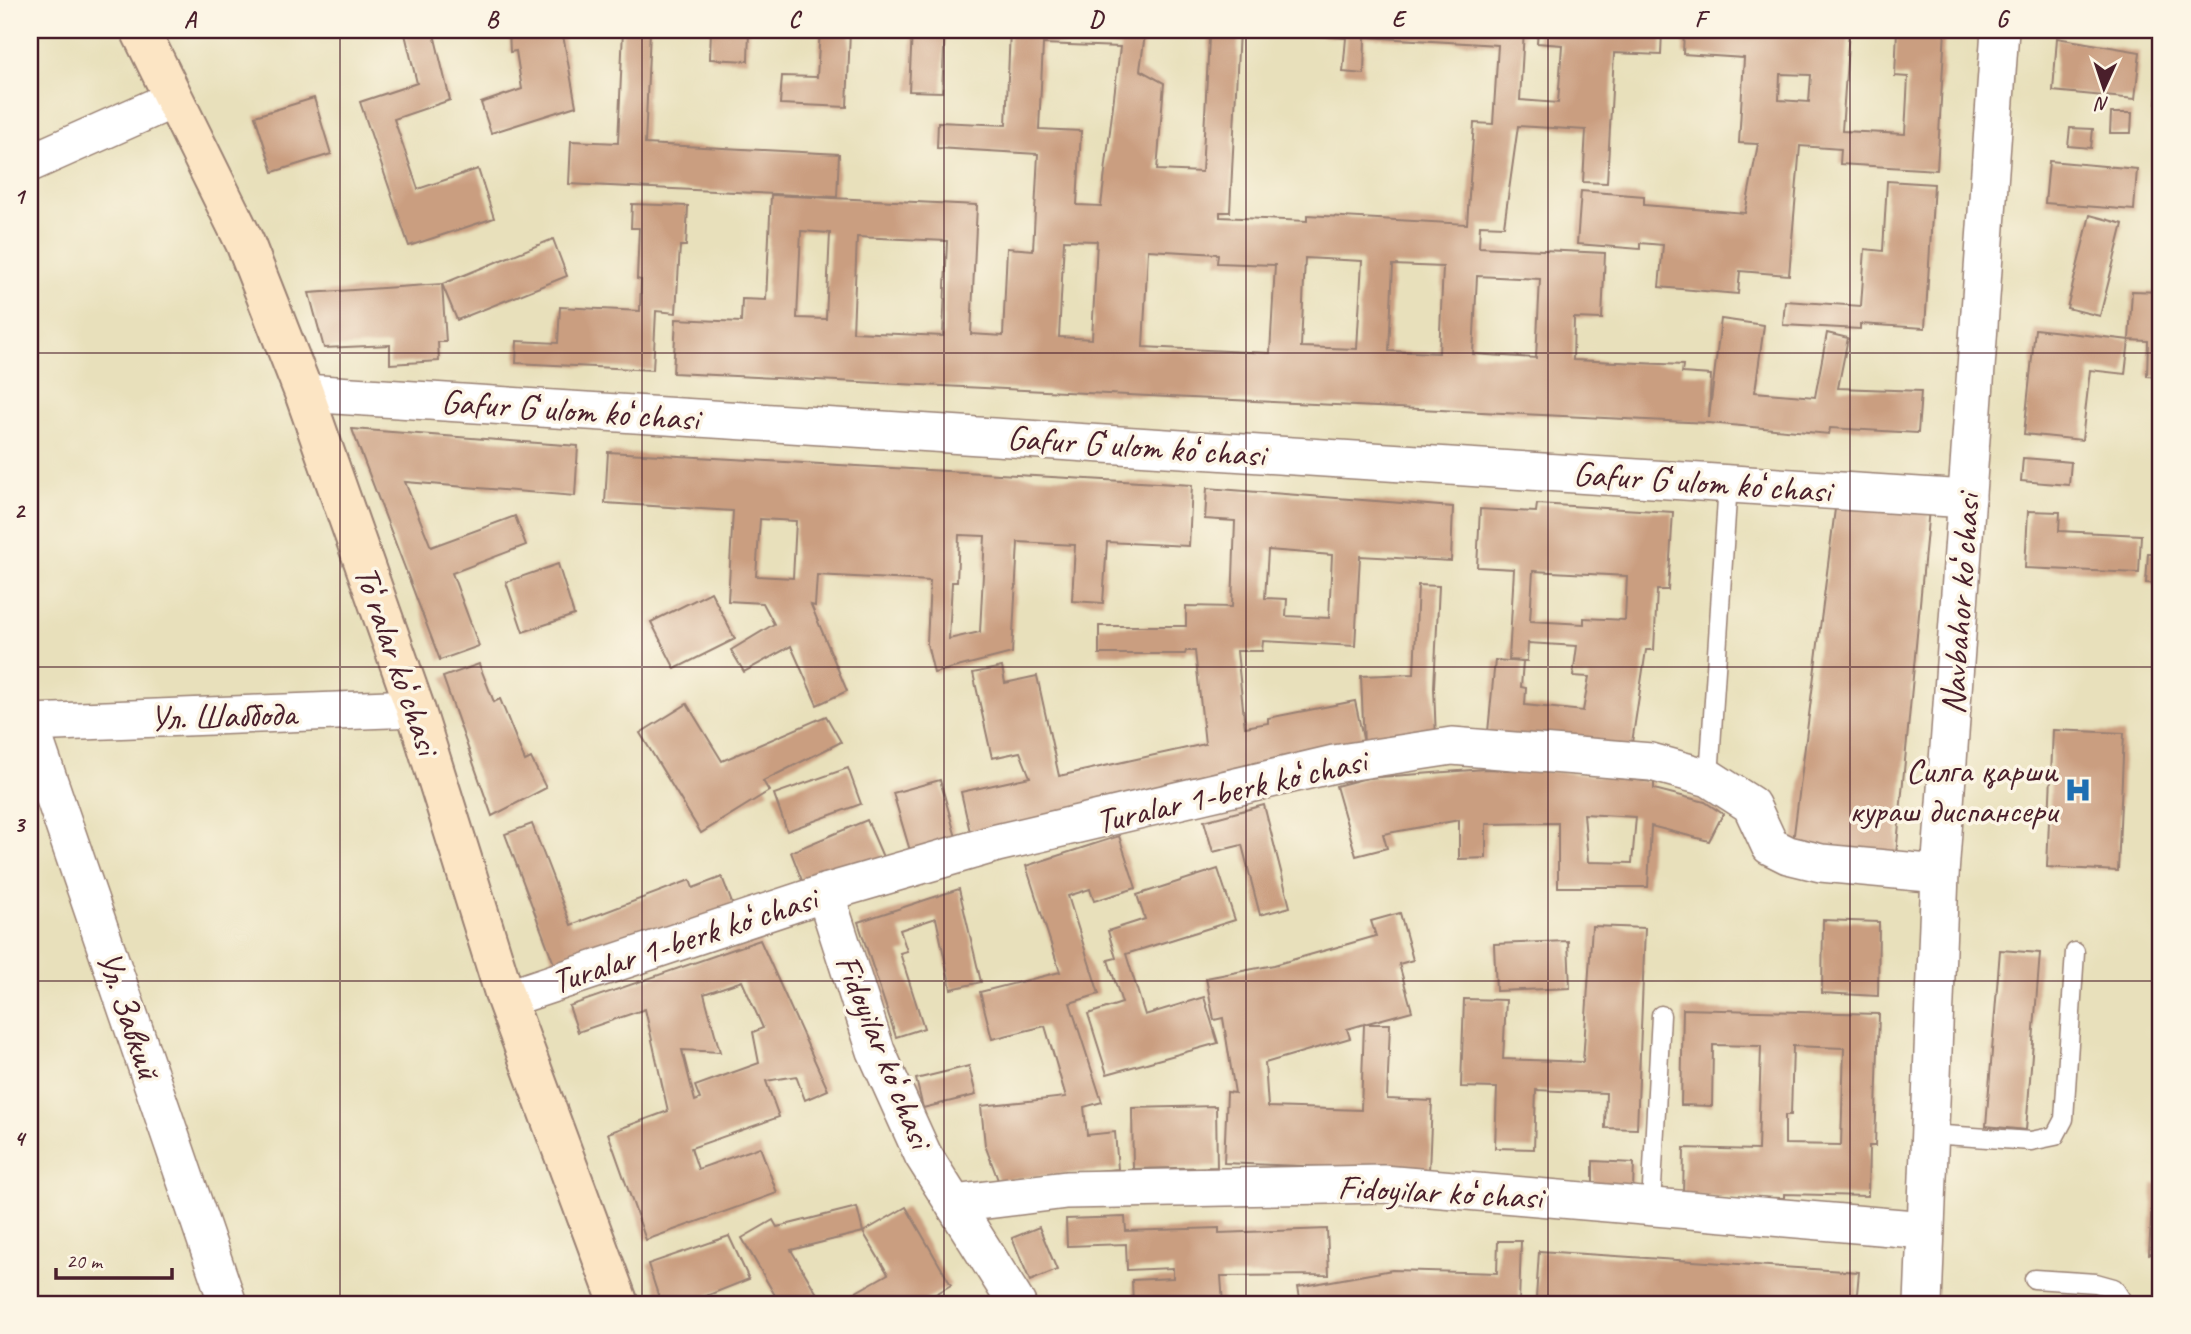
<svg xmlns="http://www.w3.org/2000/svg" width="2191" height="1334" viewBox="0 0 2191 1334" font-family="Caveat,sans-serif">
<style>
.building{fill:#ca9e80;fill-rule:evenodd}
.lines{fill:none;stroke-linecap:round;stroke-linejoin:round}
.service-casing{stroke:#998073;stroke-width:21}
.minor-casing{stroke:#998073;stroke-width:40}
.secondary-casing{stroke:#998073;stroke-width:42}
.service{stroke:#fff;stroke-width:18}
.minor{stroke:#fff;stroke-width:37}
.secondary{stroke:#fce5c4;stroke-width:38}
.grid{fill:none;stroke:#4a1f2b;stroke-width:2;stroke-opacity:0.55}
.labels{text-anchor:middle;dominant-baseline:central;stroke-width:7;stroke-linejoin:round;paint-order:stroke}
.street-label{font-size:35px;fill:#4a1f2b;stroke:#fcf5e5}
.poi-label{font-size:35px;fill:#4a1f2b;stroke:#fcf5e5;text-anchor:end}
.neatline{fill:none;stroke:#4a1f2b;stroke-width:2.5}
.grid-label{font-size:23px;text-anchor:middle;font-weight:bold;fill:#4a1f2b}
</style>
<rect width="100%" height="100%" fill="#fcf5e5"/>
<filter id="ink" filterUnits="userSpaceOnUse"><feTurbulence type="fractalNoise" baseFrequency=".0143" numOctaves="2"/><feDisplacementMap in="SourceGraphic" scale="14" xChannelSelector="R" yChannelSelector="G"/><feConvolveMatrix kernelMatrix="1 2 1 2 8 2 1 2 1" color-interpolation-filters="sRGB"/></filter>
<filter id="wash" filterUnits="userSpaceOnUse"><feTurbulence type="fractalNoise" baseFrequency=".00686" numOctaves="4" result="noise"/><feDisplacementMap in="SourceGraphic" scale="28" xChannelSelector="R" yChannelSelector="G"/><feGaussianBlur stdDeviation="1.57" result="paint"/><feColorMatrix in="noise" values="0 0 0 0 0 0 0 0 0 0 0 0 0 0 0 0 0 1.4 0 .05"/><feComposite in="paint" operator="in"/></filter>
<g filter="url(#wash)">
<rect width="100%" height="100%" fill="#e8e0bb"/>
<g id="blocks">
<!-- building -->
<g class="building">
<polygon points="404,30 433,30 450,100 394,119 418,189 478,169 494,218 409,246 360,102 417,83"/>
<polygon points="509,30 562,30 576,106 491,133 481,103 522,89 516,51 510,52"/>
<polygon points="623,30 650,30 645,144 839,154 837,197 569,184 571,141 618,143"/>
<polygon points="711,30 749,30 748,61 710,59"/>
<polygon points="820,30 850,30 847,107 780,104 782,76 817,77"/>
<polygon points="912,30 945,30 942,92 909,91"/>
<path d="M1010 30H1239L1230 212H1220V217L1307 221V215L1467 224 1474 123 1493 124 1498 45 1365 37 1364 74 1343 72 1346 38 1243 30H1524L1520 100 1558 103 1562 45 1537 43 1538 30H1662L1661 55 1614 53 1607 183 1583 182 1586 130 1518 126 1504 226 1480 225 1479 247 1605 253 1602 319 1574 318 1573 360 1683 365 1682 373 1711 375 1709 418 1721 319 1764 325 1755 392 1815 397 1827 333 1848 338 1838 388 1921 391 1918 433 1830 428 1829 434 1709 423 673 373 676 319 741 322 742 299 766 300 771 195 977 205 971 334 1003 336 1007 248 1033 250 1038 154 937 148 938 122 1006 125ZM1145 34 1209 38 1202 172 1157 170 1164 83 1140 70ZM1043 44 1120 47 1101 206 1077 205 1081 131 1039 129ZM801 231 830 233 826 319 797 318ZM857 237 947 241 943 336 853 332ZM1064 240 1097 241 1092 339 1059 337ZM1148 250 1218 254 1217 263 1275 265 1270 353 1143 347ZM1305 258 1362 261 1357 349 1301 347ZM1393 265 1443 267 1439 353 1389 351ZM1477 276 1540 279 1536 358 1473 354Z"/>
<path d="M1684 30H1849L1842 131 1905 134 1908 77 1895 76 1897 30H1945L1937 170 1840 164 1841 149 1800 146 1789 275 1740 271 1738 294 1659 287 1663 245 1640 243V249L1577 244 1581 191 1644 196V205L1745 213 1758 144 1739 143 1744 58 1683 54ZM1780 74 1811 75 1809 102 1779 100Z"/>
<polygon points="2057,38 2140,52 2135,99 2053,91"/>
<polygon points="2160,78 2161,79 2161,104 2156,103"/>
<polygon points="314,98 331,154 273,172 255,116"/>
<polygon points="2111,113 2132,113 2131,133 2110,133"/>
<polygon points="2070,128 2093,129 2091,148 2068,146"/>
<polygon points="2049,161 2137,169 2134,210 2045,203"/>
<polygon points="1887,181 1934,184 1925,328 1860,324 1860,329 1783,325 1785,301 1861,306 1865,249 1883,251"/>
<polygon points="632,204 688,206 686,246 680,246 676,313 656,311 653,370 516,363 517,341 558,343 560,307 640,311 641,280 637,279 639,228 631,228"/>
<polygon points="2090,215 2123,224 2100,316 2067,308"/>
<polygon points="553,239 567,276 457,320 442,284"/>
<polygon points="442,284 446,342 438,342 439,361 390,364 390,345 324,348 309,293"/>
<polygon points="2132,291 2161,292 2161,377 2147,376 2148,341 2129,340"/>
<polygon points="2035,329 2129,340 2125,374 2090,370 2082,440 2024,434"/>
<polygon points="352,429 578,446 575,496 405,482 431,547 515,516 526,545 452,573 479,646 440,660"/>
<path d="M608 452 1192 485 1189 546 1107 542 1103 603 1072 601 1075 545 1018 542 1012 653 934 673 927 644 930 581 817 575 815 606 811 605 847 691 817 705 791 646 744 672 731 650 774 624 763 603 728 601 733 511 605 503ZM760 519 796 521 793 578 756 576ZM959 535 985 536 980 632 949 639 952 582H957Z"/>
<polygon points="2023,458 2071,462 2069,485 2021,481"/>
<path d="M1207 488 1453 507 1451 561 1360 556 1355 646 1263 641 1262 651H1237L1245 727 1268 723V718L1355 701 1366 752 972 841 961 792 1030 777 1020 752 992 758 973 673 1002 667 1005 683 1037 676 1059 776 1205 744 1195 651H1186L1185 654H1099V626H1186V606L1232 607 1235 521 1205 519ZM1268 550 1332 555 1329 618 1286 616 1287 599 1265 598Z"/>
<polygon points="1836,501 1929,509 1896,855 1792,850"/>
<path d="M1537 504 1673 512 1668 590H1657L1654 650H1646L1630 756 1487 742 1495 660 1523 662 1521 687 1526 688 1525 705 1583 711 1589 677 1573 676 1577 646 1528 643 1527 661 1509 660 1514 569 1477 567 1480 509 1536 512ZM1533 571 1627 576 1625 620 1584 618V624L1530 621Z"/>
<polygon points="2028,511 2060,512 2059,531 2141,535 2139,573 2025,568"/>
<polygon points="2148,553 2161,554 2161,584 2146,583"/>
<polygon points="558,564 574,615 523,632 506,582"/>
<polygon points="1418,585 1439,586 1434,687 1436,740 1364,744 1361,676 1414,674"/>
<polygon points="711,592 735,639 675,669 651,622"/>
<polygon points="479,664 494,702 500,699 525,761 531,758 546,788 492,816 443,677"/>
<polygon points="687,704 722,761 826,716 841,742 763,781 769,791 701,833 640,733"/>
<polygon points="2053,730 2124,733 2118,871 2047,867"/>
<polygon points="848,768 861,804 787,831 774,794"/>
<path d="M1485 769 1561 772 1654 782V789L1705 802 1723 814 1709 841 1651 826 1648 887H1558V823L1486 824V858L1459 859V820L1383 834 1387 848 1356 856 1336 786 1367 778ZM1584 814 1636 817 1632 863 1588 862Z"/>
<polygon points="940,780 957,841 911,854 893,793"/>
<polygon points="1264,805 1290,907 1260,915 1242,845 1213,852 1204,821"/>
<polygon points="867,820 886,864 808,896 791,852"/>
<polygon points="532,824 571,925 690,880 693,888 722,877 735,911 559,977 505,834"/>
<polygon points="1119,836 1136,888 1094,901 1090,889 1068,896 1099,994 1070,1003 1102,1102 1084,1107 1087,1135 1115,1132 1118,1169 998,1180 985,1145 981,1106 1066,1097 1045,1026 992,1039 980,992 1060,972 1026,866"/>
<polygon points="1218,869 1235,920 1126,954 1145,1015 1204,997 1218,1043 1107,1074 1088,1014 1122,1003 1108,960 1116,958 1108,931 1145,919 1137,895"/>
<polygon points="959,889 981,982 951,989 936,918 900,930 907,951 900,953 924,1028 896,1037 858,922"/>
<path d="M1400 913 1413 960 1399 964 1412 1011 1364 1024H1390L1387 1099 1432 1101 1429 1171 1224 1163 1227 1092 1235 1093 1223 1018 1214 1020 1206 978 1274 965 1376 936 1371 921ZM1364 1024 1361 1110 1268 1107 1265 1063 1350 1038 1347 1029Z"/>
<polygon points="1823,920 1879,922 1878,996 1822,993"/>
<polygon points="1592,926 1645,928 1637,1129 1605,1128 1606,1093 1536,1090 1534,1149 1495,1148 1497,1088 1461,1087 1464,999 1506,1000 1503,1059 1583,1062"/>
<path d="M760 940 828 1090 805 1100 796 1076 766 1081 779 1117 691 1148 698 1169 760 1147 777 1193 646 1240 608 1133 668 1111 645 1009 578 1032 569 1006ZM742 981 763 1028 753 1032 759 1063 695 1086 700 1099 695 1101 682 1050 720 1052 704 994Z"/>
<polygon points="1568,941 1570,988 1496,991 1494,944"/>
<polygon points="2000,950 2040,953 2026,1130 1986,1126"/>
<path d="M1683 1009 1879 1014 1875 1146H1869L1868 1196 1784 1194V1198L1683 1196 1684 1148 1758 1150 1761 1046 1713 1045 1712 1106 1681 1105ZM1793 1046 1844 1048 1841 1145 1785 1144V1115H1791Z"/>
<polygon points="969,1066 976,1095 923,1108 916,1079"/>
<polygon points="1216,1106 1217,1167 1133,1169 1132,1108"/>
<polygon points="1593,1161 1634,1163 1633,1188 1593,1186"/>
<polygon points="2153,1184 2161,1184 2161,1255 2149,1254"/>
<polygon points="857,1207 863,1232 791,1250 823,1304 780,1304 742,1238 773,1220 777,1227"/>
<polygon points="906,1207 951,1285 919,1304 835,1304 888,1274 863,1232"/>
<polygon points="1125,1217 1126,1231 1219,1228 1219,1233 1327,1229 1329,1275 1221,1276 1223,1304 1133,1304 1132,1280 1173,1278 1173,1268 1127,1270 1126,1244 1067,1246 1066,1219"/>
<polygon points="1039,1227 1057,1270 1030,1281 1012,1238"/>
<polygon points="729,1236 749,1279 706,1296 709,1304 661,1304 648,1264"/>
<polygon points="1498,1241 1521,1241 1519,1304 1301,1304 1298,1287 1392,1270 1497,1273"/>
<polygon points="1539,1251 1859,1272 1856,1304 1597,1304 1536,1299"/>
</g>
</g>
</g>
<g filter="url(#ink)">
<use href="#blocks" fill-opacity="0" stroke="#998073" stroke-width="2"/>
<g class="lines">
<defs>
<g id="service">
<polyline points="1709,778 1728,483"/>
<polyline points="1930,1134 2031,1141 2055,1136 2064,1119 2075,952"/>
<polyline points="1651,1206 1661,1015"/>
<polyline points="2034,1279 2096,1283 2114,1288 2124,1304"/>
</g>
<g id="minor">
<polyline points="30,163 174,99"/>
<polyline points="304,393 1967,499"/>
<polyline points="30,723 415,708"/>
<polyline points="30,726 228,1304"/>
<polyline points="825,893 876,1051 923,1155 1017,1304"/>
<polyline points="506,999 825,893 997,843 1334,764 1452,746 1651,762 1709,778 1751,805 1770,846 1788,855 1821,863 1940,874"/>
<polyline points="954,1204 1066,1190 1383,1184 1926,1230"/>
<polyline points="1923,1304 1940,874 2000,30"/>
</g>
<polyline id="secondary" points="140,30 245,243 304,393 415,708 506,999 619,1304"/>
</defs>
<!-- service casing -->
<use href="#service" class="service-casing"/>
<!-- minor casing -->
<use href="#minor" class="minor-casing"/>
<!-- secondary casing -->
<use href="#secondary" class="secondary-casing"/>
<!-- service -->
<use href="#service" class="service"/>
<!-- minor -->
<use href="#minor" class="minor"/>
<!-- secondary -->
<use href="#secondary" class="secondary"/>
</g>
</g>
<!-- grid -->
<path class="grid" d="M340 30V1304M642 30V1304M944 30V1304M1246 30V1304M1548 30V1304M1850 30V1304M30 353H2161M30 667H2161M30 981H2161"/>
<!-- icons -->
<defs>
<symbol id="hospital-bare" viewBox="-9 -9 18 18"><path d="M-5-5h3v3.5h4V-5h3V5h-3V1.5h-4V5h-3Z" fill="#1f6fb2" stroke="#fcf5e5" stroke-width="2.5" paint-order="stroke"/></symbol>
</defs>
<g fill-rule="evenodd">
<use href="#hospital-bare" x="2059" y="771" width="38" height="38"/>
</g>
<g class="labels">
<!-- street labels -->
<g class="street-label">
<text transform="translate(570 410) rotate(4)">Gafur Gʻulom koʻchasi</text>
<text transform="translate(1136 446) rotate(4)">Gafur Gʻulom koʻchasi</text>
<text transform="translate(1702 482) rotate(4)">Gafur Gʻulom koʻchasi</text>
<text transform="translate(1960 604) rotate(-86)">Navbahor koʻchasi</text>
<text transform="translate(397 660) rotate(71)">Toʻralar koʻchasi</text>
<text transform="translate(223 716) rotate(-2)">Ул. Шаббода</text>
<text transform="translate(1231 791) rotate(-13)">Turalar 1-berk koʻchasi</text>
<text transform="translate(684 940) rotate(-18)">Turalar 1-berk koʻchasi</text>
<text transform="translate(129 1015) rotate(71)">Ул. Завкий</text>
<text transform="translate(884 1051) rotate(68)">Fidoyilar koʻchasi</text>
<text transform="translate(1440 1192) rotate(3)">Fidoyilar koʻchasi</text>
</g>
<!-- poi labels -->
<g class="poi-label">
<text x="2057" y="770">Силга қарши<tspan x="2057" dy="40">кураш диспансери</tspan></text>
</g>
</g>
<!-- margin -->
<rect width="2191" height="1334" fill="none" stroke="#fcf5e5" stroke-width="77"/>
<!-- north arrow -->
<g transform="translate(2104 88) rotate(183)" stroke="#fcf5e5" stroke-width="5" paint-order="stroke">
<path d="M0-5L12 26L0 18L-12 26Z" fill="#4a1f2b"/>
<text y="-10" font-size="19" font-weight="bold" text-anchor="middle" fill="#4a1f2b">N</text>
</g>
<!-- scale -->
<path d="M56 1268v10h116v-10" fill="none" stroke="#4a1f2b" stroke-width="3.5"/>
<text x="66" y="1268" font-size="21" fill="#4a1f2b" stroke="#fcf5e5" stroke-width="5" paint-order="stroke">20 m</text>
<rect x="38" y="38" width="2114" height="1258" class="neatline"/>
<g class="grid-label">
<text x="190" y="27">A</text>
<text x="492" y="27">B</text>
<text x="794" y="27">C</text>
<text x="1096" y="27">D</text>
<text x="1398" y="27">E</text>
<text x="1700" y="27">F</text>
<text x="2002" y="27">G</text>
<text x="19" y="204">1</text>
<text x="19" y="518">2</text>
<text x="19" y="832">3</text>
<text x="19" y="1146">4</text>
</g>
</svg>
